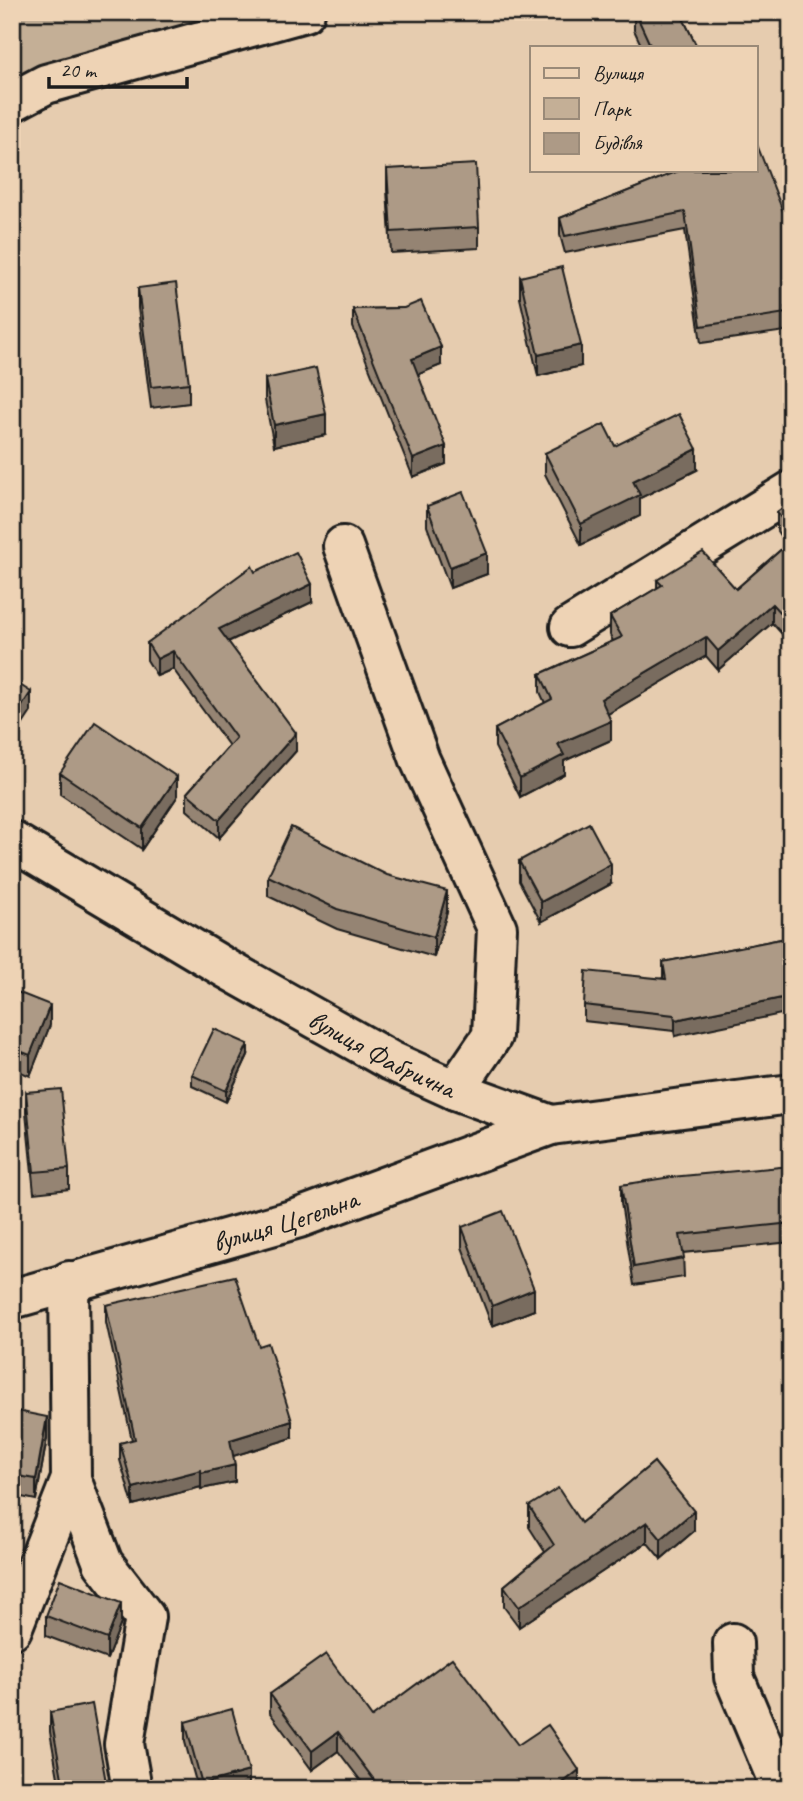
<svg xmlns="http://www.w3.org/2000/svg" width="803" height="1801" viewBox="0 0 803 1801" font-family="Caveat,sans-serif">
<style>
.green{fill:#c4af96;stroke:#706659;stroke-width:2}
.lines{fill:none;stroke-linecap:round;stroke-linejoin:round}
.minor-casing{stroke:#1c1c1c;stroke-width:44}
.minor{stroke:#eed3b5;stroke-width:38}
.wall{fill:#958473;stroke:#1c1c1c;stroke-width:2}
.shaded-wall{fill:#796c5e;stroke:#1c1c1c;stroke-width:2}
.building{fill:#ad9a86;stroke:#1c1c1c;stroke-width:2}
.labels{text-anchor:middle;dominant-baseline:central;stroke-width:5;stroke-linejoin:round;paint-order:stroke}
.street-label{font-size:28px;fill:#1c1c1c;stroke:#eed3b5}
</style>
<rect width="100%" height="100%" fill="#e6ccaf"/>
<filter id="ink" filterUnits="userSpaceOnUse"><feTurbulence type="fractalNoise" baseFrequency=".0143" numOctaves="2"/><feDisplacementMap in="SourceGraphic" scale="14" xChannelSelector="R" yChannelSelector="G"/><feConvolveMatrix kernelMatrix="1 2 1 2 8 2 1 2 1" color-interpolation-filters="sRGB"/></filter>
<g filter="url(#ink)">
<!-- green -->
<polygon class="green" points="12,12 284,12 12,91"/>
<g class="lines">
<defs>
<g id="minor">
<polyline points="12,102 46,84 305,12"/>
<polyline points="343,546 420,760 497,928 492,1036 455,1090"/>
<polyline points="570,627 791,491"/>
<path id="s1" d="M12 841 227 969 391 1061 455 1090 551 1125 791 1094"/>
<path id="s2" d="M12 1299 299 1218 551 1125"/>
<polyline points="71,1479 103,1563 145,1617 124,1744 132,1789"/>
<polyline points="12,1629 71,1479 69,1281"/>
<polyline points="733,1643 734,1677 774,1772 778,1789"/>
</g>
</defs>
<!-- minor casing -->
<use href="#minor" class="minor-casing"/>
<!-- minor -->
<use href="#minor" class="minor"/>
</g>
<!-- wall -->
<g class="wall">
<polygon points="634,12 680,12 697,47 642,47 634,30"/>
<polygon points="387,169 479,227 479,248 391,253 387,190"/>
<polygon points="681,170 791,232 791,324 786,325 786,331 701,343 685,230 565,253 560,235 560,218"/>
<polygon points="520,277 581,366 538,376 520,298"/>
<polygon points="138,288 189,383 189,403 151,408 138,308"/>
<polygon points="404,308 441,365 418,374 446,464 413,477 353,327 353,309"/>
<polygon points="265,379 326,435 274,446 265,400"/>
<polygon points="615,446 697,470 640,498 640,516 581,545 545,474 545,453"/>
<polygon points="791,502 791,644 772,623 718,670 706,656 608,714 611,740 564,761 564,774 520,797 495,747 495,729 545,703 540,692 540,674 613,641 610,635 610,616 657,588 657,580 736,589 786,545 777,531 777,512"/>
<polygon points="427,506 487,574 450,588 427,526"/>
<polygon points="255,572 312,602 228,642 296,751 219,838 187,810 187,793 229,746 173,669 157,676 147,660 147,643"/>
<polygon points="60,773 177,797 142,849 60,794"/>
<polygon points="519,861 611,884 541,922 519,881"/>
<polygon points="268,876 447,912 434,957 337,929 268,896"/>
<polygon points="791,937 675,1036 674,1031 584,1021 584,1005 663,978 663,962"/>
<polygon points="12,990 50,1025 30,1076 12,1068"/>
<polygon points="248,1055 226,1102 192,1086 192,1075"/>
<polygon points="26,1092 69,1169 69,1189 34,1193 26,1113"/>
<polygon points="791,1166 791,1242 683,1253 684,1277 634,1285 621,1203 621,1185"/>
<polygon points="462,1227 534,1310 492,1326 462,1247"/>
<polygon points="106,1305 292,1438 233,1456 235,1482 201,1489 201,1487 133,1505 120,1460 120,1443 132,1440 106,1322"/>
<polygon points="12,1410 47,1438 36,1500 12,1495"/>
<polygon points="654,1462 694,1531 661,1559 647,1542 519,1627 504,1607 504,1586 545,1552 529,1527 529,1506 581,1523"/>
<polygon points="46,1616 121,1623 107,1659 46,1636"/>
<polygon points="270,1694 372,1717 518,1745 579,1788 367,1789 338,1751 312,1770 270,1713"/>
<polygon points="50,1712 106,1782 106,1789 60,1789 50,1732"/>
<polygon points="185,1722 249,1789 198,1789 185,1742"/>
</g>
<!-- shaded-wall -->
<g class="shaded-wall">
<polygon points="581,345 581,366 538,376 538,355"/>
<polygon points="441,347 441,365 412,377 412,359"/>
<polygon points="326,414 326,435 274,446 274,425"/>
<polygon points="446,446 446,464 413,477 413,459"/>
<polygon points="697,449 697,470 640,498 640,516 581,545 581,524 633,481"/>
<polygon points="487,553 487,574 450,588 450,567"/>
<polygon points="312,584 312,602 219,646 219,629"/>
<polygon points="772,604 772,623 718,670 718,651"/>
<polygon points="706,637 706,656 601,718 601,699"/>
<polygon points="173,651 173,669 157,676 157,659"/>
<polygon points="31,692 31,712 12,741 12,721"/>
<polygon points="611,721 611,740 564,761 564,774 520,797 520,778 558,744"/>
<polygon points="296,733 296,751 219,838 219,820"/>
<polygon points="177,777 177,797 142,849 142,828"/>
<polygon points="611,864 611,884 541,922 541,902"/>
<polygon points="447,891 447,912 434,957 434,937"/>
<polygon points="791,996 791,1012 675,1036 675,1020"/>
<polygon points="50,1005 50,1025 30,1076 30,1055"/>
<polygon points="248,1044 248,1055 226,1102 226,1091"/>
<polygon points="534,1289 534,1310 492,1326 492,1306"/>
<polygon points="47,1417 47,1438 36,1500 36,1479"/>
<polygon points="292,1421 292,1438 230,1457 230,1440"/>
<polygon points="235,1465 235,1482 201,1489 201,1473"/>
<polygon points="201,1470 201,1487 133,1505 133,1488"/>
<polygon points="694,1511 694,1531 661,1559 661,1539"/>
<polygon points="647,1522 647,1542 519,1627 519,1607"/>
<polygon points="121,1603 121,1623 107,1659 107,1639"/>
<polygon points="338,1732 338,1751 312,1770 312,1751"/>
<polygon points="579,1770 579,1789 555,1789"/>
<polygon points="249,1771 249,1789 202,1789 202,1784"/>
</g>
<!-- building -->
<g class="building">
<polygon points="635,12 680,12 697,47 651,47"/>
<polygon points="756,142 791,232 791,306 785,307 786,313 701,326 685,212 565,236 560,218 681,170 756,170"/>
<polygon points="476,164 479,227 391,232 387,169"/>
<polygon points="562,267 581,345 538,355 520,277"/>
<polygon points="176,283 189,383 151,387 138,288"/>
<polygon points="421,301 441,347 412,359 446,446 413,459 353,309 404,308"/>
<polygon points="316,368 326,414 274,425 265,379"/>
<polygon points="679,414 697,449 633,481 640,495 581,524 545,453 604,424 615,446"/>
<polygon points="463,492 487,553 450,567 427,506"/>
<polygon points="791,502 791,532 777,512"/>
<polygon points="791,541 791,625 772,604 718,651 706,637 601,699 611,721 558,744 564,755 520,778 495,729 552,699 540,674 622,637 610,616 662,585 657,580 703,552 736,589"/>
<polygon points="296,552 312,584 219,629 296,733 219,820 187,793 236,738 173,651 157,659 147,643 252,566 255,572"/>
<polygon points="12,680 31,692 12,721"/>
<polygon points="95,722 177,777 142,828 60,773"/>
<polygon points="589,823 611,864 541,902 519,861"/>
<polygon points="291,827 387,875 447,891 434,937 337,909 268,876"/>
<polygon points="791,937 791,996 675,1020 674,1015 584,1005 586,971 666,979 663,962"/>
<polygon points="12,990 50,1005 30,1055 12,1048"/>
<polygon points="214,1029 248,1044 226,1091 192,1075"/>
<polygon points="61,1089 69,1169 34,1172 26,1092"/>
<polygon points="791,1166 791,1223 680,1235 684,1258 634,1267 621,1185 671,1177"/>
<polygon points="503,1211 534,1289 492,1306 462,1227"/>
<polygon points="235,1276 259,1346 268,1343 292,1421 230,1440 235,1465 201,1473 201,1470 133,1488 120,1443 135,1439 106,1305"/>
<polygon points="12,1410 47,1417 36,1479 12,1475"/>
<polygon points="654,1462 694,1511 661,1539 647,1522 519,1607 504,1586 554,1545 529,1506 558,1488 581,1523"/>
<polygon points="60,1579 121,1603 107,1639 46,1616"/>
<polygon points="326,1654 372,1717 452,1658 518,1745 548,1725 579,1770 555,1789 381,1789 338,1732 312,1751 270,1694"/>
<polygon points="92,1704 106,1782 64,1789 50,1712"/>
<polygon points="232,1709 249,1771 202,1784 185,1722"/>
</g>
</g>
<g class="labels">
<!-- street labels -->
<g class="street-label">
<text stroke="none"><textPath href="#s1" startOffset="427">вулиця Фабрична</textPath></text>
<text stroke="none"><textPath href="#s2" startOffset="284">вулиця Цегельна</textPath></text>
</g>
</g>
<!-- margin -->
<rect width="803" height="1801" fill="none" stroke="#eed3b5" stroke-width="42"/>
<rect x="21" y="21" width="761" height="1759" fill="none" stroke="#1c1c1c" stroke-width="2.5" filter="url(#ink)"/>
<!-- legend -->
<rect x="530" y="46" width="228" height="126" fill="#eed3b5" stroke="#9a8a78" stroke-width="2"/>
<rect x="544" y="68" width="35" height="10" fill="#eed3b5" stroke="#9a8a78" stroke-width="2"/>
<text x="593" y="80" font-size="21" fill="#1c1c1c">Вулиця</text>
<rect x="544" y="98" width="35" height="21" fill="#c4af96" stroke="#9a8a78" stroke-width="2"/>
<text x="593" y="116" font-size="21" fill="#1c1c1c">Парк</text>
<rect x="544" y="133" width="35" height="21" fill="#ad9a86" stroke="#9a8a78" stroke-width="2"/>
<text x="593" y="150" font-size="21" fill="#1c1c1c">Будівля</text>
<!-- scale -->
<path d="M49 77v10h138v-10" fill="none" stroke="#1c1c1c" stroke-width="3.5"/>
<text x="60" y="77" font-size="21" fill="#1c1c1c" stroke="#eed3b5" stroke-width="5" paint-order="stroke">20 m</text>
</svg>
